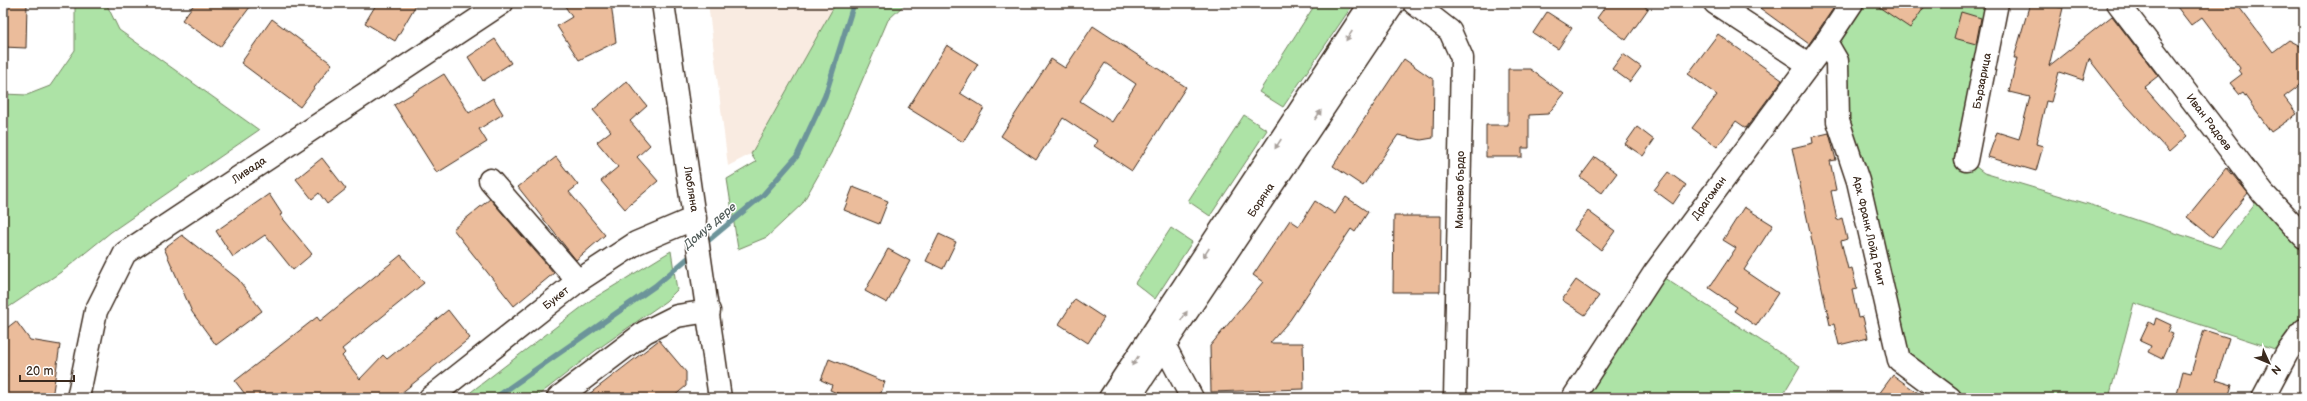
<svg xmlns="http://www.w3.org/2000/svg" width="2307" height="401" viewBox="0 0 2307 401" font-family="'Balsamiq Sans',sans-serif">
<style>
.built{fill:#f9ebe1}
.green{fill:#ade3a6;stroke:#748662}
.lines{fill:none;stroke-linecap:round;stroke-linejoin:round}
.stream{stroke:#6c949a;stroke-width:5.5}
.building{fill:#ebbc9b;stroke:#3b2a1e;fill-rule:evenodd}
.minor-casing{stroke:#3b2a1e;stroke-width:25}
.minor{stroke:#fff;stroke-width:22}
.oneway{fill:#a79f9a}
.labels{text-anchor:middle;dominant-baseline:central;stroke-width:3;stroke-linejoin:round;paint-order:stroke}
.street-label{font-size:11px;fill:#3b2a1e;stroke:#fff}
.water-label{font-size:12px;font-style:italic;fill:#545f5c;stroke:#fff}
</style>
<rect width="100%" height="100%" fill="#fff"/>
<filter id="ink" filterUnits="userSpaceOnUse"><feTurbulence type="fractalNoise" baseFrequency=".025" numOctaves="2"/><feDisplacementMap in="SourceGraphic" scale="8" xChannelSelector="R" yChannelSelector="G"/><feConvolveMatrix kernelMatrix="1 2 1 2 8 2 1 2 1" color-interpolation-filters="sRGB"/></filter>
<g filter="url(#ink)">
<!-- built -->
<polygon class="built" points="708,3 836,3 751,154 728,166"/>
<!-- green -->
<g class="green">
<polygon points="75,3 106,3 119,30 259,130 111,232 64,270 9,307 3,309 3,94 27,95 50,86 75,50"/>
<polygon points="836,3 906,3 888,20 831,153 802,204 767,237 738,249 727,179 756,162 751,154"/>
<polygon points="1316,3 1354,3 1283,107 1259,92"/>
<polygon points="1852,3 1997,3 1967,160 1984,173 2098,207 2220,248 2263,193 2304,237 2304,330 2287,353 2134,303 2109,398 1950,398 1899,360 1826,42"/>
<polygon points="1244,115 1267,130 1210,216 1188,201"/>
<polygon points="1171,228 1192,242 1155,299 1135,283"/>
<polygon points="671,251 677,290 666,301 595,351 535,398 463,398 591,300"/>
<polygon points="1655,272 1800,366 1782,396 1785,398 1573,398"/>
</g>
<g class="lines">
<!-- stream -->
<g class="stream">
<polyline points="703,245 763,195 797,156 825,96 854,3"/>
<polyline points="495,398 655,286 694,253"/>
</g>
</g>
<!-- building -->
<g class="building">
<polygon points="3,3 27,3 26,48 3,47"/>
<polygon points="195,3 253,3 220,47 182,20"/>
<polygon points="377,3 417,3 395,41 365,23"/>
<polygon points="563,3 611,3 616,42 579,60 557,26 572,17"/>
<polygon points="1608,3 1640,3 1648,9 1626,40 1597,18"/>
<polygon points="1753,3 1837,3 1809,44"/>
<polygon points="1873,3 1927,3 1910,28"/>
<polygon points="2030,3 2041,3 2063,8 2049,66 2112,16 2158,76 2144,87 2187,136 2169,152 2118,96 2089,59 2083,80 2059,72 2051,102 2046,101 2036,144 2043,146 2036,171 1988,157 1997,132 2019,139 2030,97 2009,92 2017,58 2014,58"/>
<polygon points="2174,3 2236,3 2273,52 2289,40 2304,48 2304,82 2284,97 2297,114 2271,132 2243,93 2240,95 2230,83 2242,74 2239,70 2240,68 2202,17 2191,25"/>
<polygon points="1547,12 1572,28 1558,49 1533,33"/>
<polygon points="1961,12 1981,18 1976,44 1954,38"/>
<polygon points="272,19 332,64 300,107 241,63"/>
<path d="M1093 26 1186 87 1132 171 1094 146 1098 141 1063 118 1036 160 1001 136 1051 59 1065 68ZM1105 63 1136 84 1112 122 1080 101Z"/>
<polygon points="1718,34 1782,80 1746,128 1736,121 1717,147 1692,128 1717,95 1688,74"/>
<polygon points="495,39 511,63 483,81 468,57"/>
<polygon points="947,45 978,64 960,93 984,108 963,142 908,108"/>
<polygon points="1623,54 1641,67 1630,82 1612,69"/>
<polygon points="1404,59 1434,80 1433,138 1421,140 1398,135 1363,186 1333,166"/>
<polygon points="1508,69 1530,69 1564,94 1548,114 1529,115 1529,148 1522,148 1522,157 1486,157 1486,125 1508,125"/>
<polygon points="444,74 469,113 493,98 503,114 479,129 487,142 437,173 394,105"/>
<polygon points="627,81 647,106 630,121 650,145 637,157 658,181 625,209 601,181 618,167 597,142 611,131 593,110"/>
<polygon points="1637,127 1654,140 1643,156 1625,144"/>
<polygon points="1829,133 1836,160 1830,161 1836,190 1831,191 1837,220 1842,218 1847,239 1841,241 1848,269 1852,268 1857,289 1852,290 1858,318 1863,317 1868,338 1839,345 1834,324 1830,325 1792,148 1813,143 1812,137"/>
<polygon points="556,157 578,185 569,192 605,235 576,260 518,187"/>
<polygon points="1595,157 1617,173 1602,193 1580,177"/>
<polygon points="322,158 346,189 327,204 319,193 312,199 296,179"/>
<polygon points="2227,168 2248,193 2212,237 2187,217"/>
<polygon points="1668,172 1686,185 1673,204 1654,190"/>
<polygon points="853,187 888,201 879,224 844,210"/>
<polygon points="269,194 282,214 280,215 312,254 293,270 265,235 233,257 216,231"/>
<polygon points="1346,197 1368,212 1355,232 1351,229 1290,320 1270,343 1303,343 1304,389 1211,392 1210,346 1263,282 1253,275 1290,220 1299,226 1315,201 1335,214"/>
<polygon points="490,199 554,273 514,306 453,229"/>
<polygon points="1744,207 1773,225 1744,270 1778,293 1756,326 1734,311 1737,307 1709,288 1736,248 1723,240"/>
<polygon points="1588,211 1615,231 1601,250 1574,230"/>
<polygon points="1394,216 1441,216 1440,292 1393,292"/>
<polygon points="939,234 956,242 943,269 926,261"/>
<polygon points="182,235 238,279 262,311 216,345 192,312 164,248"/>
<polygon points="888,249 910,261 887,303 865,291"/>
<polygon points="401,255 424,283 342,349 345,353 342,356 360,379 383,355 387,359 448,310 470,338 395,398 248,398 235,381 317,317 320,321"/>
<polygon points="1576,280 1599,296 1585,315 1562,300"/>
<polygon points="1075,299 1104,318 1088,343 1059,324"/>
<polygon points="2156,318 2171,325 2168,332 2173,334 2162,359 2148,352 2151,346 2140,341 2149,322 2154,325"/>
<polygon points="16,321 30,340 60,345 52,398 3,398 6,375 3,375 3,331"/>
<polygon points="2204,330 2229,338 2216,380 2232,385 2228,398 2176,398 2183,371 2191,373"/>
<polygon points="659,340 686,372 686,386 672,398 584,398"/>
<polygon points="829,359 885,382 879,398 848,398 830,390 832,385 821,380"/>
<polygon points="1893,375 1925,398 1876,398"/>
</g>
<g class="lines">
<defs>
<g id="minor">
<polyline points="663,3 720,398"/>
<polyline points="1414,3 1450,31 1462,58 1455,398"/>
<polyline points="1715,3 1808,64"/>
<polyline points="2118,3 2263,193 2304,237"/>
<polyline points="1826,42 1837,61 1838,121 1858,181 1899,360 1950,398"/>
<polyline points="1966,160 1997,3"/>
<polyline points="490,180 578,281"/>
<polyline points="1164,345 1192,398"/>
<polyline points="78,398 96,311 125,253 502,3"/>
<polyline points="430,398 578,281 636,243 695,218"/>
<polyline points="558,398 645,332 677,316 709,311"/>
<polyline points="1110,398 1371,3"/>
<polyline points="1129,398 1394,3"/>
<polyline points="1573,398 1655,272 1826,42 1852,3"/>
<polyline points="2263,398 2287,353 2304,330"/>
</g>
</defs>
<!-- minor casing -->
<use href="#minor" class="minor-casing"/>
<!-- minor -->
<use href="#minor" class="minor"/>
</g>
<!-- one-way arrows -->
<defs><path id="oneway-solid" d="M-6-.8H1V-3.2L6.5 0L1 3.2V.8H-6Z"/></defs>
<g class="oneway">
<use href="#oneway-solid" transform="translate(1349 36) rotate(123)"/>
<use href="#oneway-solid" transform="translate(1318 115) rotate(-56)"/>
<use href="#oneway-solid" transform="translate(1278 144) rotate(123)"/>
<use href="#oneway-solid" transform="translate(1206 253) rotate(123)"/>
<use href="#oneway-solid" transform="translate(1184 316) rotate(-56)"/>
<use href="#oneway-solid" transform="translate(1135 361) rotate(124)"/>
</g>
</g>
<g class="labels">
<!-- street labels -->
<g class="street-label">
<text transform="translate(1982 81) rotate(-79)">Бързарица</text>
<text transform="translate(2209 122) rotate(53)">Иван Радоев</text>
<text transform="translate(249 170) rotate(-34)">Ливада</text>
<text transform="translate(691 189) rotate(81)">Любляна</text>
<text transform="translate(1460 190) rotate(-89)">Маньово бърдо</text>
<text transform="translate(1709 198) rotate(-54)">Драгоман</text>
<text transform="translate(1261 200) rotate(-56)">Боряна</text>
<text transform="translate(1869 231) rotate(77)">Арх. Франк Лойд Раит</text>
<text transform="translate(556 298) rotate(-38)">Букет</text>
</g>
<!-- water labels -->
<g class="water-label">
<text transform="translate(710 226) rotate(-40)">Домуз дере</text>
</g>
</g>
<!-- margin -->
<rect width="2307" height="401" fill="none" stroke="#fff" stroke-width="16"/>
<rect x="8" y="8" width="2291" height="385" fill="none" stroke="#3b2a1e" stroke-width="1.5" filter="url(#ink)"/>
<!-- north arrow -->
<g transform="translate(2269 363) rotate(134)" stroke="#ffffff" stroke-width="3" paint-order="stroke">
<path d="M0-3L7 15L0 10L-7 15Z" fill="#3b2a1e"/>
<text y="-6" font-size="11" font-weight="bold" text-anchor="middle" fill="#3b2a1e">N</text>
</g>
<!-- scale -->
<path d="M20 375v6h54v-6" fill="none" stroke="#3b2a1e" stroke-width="2"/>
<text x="26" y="375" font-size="12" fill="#3b2a1e" stroke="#ffffff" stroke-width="3" paint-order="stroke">20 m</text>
</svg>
